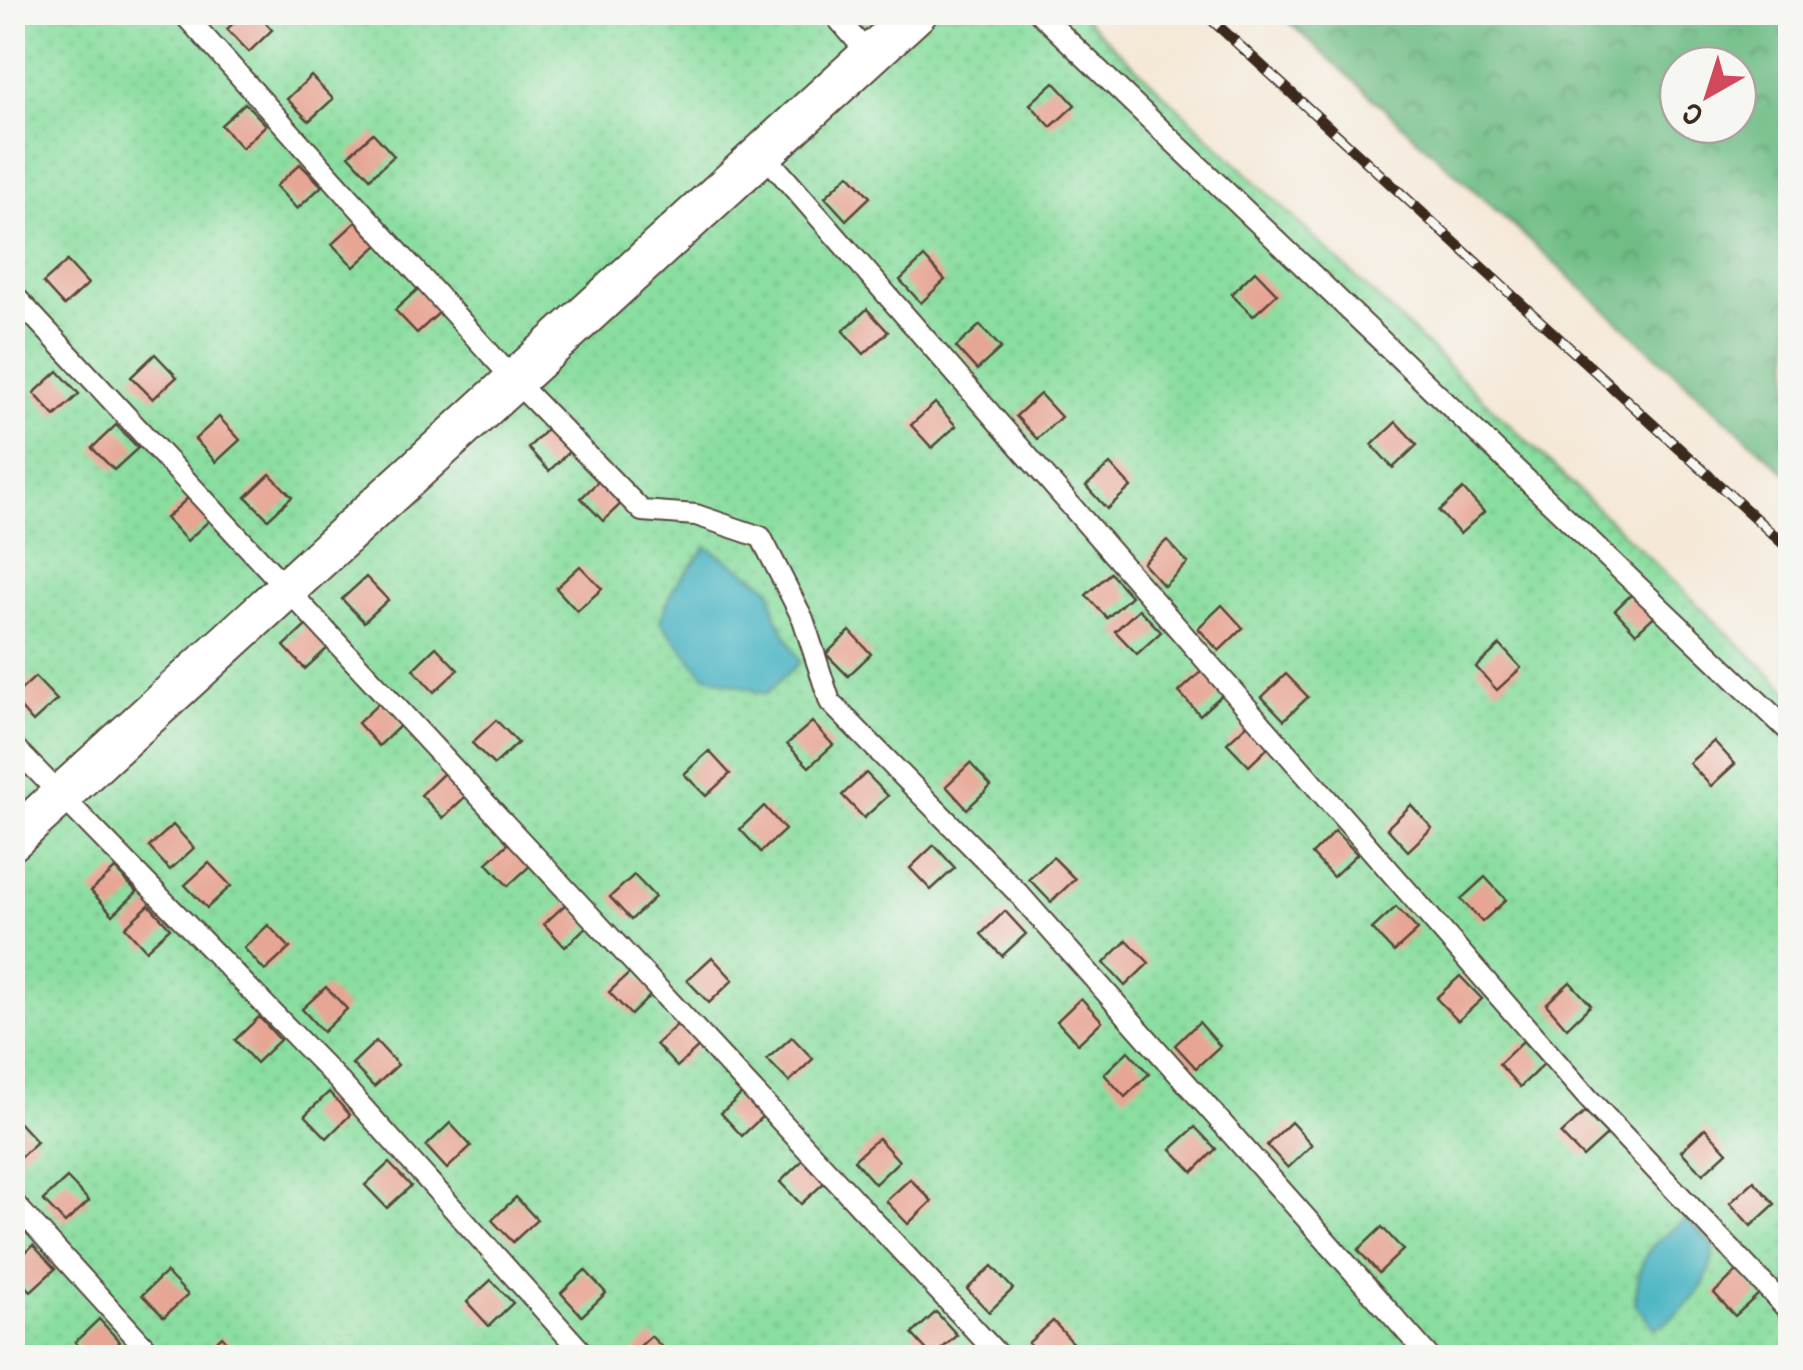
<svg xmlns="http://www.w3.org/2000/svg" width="1803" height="1370" viewBox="0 0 1803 1370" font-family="Pangolin,sans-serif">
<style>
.forest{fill:url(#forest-crowns);stroke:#557452;stroke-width:2.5;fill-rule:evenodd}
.garden{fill:url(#garden-dots);stroke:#62845f;stroke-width:2.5}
.water{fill:#47b4c3;stroke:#416f70;stroke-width:2.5}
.building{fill:#e7a594}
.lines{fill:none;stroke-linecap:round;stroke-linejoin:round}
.service-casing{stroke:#57463a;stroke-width:24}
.minor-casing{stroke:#57463a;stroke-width:44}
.service{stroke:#fff;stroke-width:20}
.minor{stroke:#fff;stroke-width:40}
.rail-casing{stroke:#3b2a1e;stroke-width:11}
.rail{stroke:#f6f6f2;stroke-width:8;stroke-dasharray:22;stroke-linecap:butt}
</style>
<defs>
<pattern id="forest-crowns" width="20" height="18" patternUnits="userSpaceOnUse" patternTransform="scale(2.5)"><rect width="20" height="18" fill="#6fbd86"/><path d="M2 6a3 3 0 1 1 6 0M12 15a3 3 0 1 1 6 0" fill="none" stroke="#5c9a6d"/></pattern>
<pattern id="garden-dots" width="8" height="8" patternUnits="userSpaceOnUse" patternTransform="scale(2.5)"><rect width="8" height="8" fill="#8adea0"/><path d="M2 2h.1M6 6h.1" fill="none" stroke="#78bf89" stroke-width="1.8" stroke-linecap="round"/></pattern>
</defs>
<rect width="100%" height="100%" fill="#f6f6f2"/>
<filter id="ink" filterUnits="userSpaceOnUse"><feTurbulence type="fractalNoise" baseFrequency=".01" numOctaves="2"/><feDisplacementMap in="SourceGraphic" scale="20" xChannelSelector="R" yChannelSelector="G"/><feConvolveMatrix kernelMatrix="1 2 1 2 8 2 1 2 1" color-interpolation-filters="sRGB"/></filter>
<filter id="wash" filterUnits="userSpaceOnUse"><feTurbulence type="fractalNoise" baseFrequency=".0048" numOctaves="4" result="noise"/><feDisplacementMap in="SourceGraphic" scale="40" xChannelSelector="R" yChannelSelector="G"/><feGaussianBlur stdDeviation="2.25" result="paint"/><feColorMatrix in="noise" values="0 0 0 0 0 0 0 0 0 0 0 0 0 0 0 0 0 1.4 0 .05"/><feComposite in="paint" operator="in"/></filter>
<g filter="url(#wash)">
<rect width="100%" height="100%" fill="#f5e8d7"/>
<!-- forest -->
<path class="forest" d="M1279 13H1790V477ZM1678 65H1738V125H1678Z"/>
<!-- garden -->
<polygon class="garden" points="12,13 1079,13 1790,693 1790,1357 13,1357"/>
<!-- water -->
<g class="water">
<polygon points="707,547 770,587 776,616 800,662 766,694 704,675 660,621 674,587"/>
<path d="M1686 1219 1714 1246C1711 1286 1688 1309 1655 1329L1635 1304C1641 1252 1644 1250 1686 1219Z"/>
</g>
<g id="blocks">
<!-- building -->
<g class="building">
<polygon points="245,12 256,12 272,30 249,52 227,29"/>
<polygon points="311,76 333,99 309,121 287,99"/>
<polygon points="1054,82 1075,105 1051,127 1030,104"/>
<polygon points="245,103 266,125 242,148 221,125"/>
<polygon points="373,133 394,156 370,178 349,155"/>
<polygon points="300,164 322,186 297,209 276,186"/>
<polygon points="849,174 870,197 846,220 825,197"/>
<polygon points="356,222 378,245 354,267 332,244"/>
<polygon points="924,257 945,280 921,303 900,280"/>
<polygon points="67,261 88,284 64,306 43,283"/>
<polygon points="1255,271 1277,294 1253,316 1231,294"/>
<polygon points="419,288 441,311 417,333 395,310"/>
<polygon points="867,309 888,332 864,354 843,331"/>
<polygon points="980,325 1001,348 977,370 956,347"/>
<polygon points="155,354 177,377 153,399 131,377"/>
<polygon points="58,371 79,394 55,416 34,393"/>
<polygon points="1040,394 1061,417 1037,439 1016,416"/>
<polygon points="935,403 956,426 932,448 911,425"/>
<polygon points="219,417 240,440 216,462 195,439"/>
<polygon points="1396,422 1417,445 1393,468 1372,445"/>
<polygon points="116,425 138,448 114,470 92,448"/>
<polygon points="551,425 573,448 549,471 528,448"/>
<polygon points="1110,464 1131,487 1107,509 1086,486"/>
<polygon points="270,474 292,497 268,519 246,497"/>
<polygon points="605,475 627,498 603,521 581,498"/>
<polygon points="1463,489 1484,512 1460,534 1439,511"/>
<polygon points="190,496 211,519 187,541 166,518"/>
<polygon points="1167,540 1188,563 1164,586 1143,563"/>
<polygon points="580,566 602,589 577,611 556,588"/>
<polygon points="1110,573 1131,596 1107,618 1086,595"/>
<polygon points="366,577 388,600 364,622 342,599"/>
<polygon points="1639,587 1660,611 1636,633 1615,610"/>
<polygon points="1222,605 1243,628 1219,651 1198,628"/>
<polygon points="1139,609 1161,632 1137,654 1115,631"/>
<polygon points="308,624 330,646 305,669 284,646"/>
<polygon points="850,631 871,654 848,676 826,654"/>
<polygon points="1500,645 1521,668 1497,690 1476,667"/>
<polygon points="436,647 458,670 434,692 413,669"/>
<polygon points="1203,670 1224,693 1200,715 1179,692"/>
<polygon points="1286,674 1308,697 1284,720 1262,697"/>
<polygon points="35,677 57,700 33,722 12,698"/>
<polygon points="382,700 403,723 379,746 358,723"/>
<polygon points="496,720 518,743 494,765 472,743"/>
<polygon points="1251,721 1273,743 1249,766 1227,743"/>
<polygon points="812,722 833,745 809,767 787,744"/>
<polygon points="1714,741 1735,764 1711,786 1689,763"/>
<polygon points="709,751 730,774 706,796 684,774"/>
<polygon points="970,763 991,786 967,809 946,786"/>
<polygon points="445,772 467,795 443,818 421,795"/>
<polygon points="866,773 888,796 864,818 842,795"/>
<polygon points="1411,805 1432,828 1408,851 1387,828"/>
<polygon points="764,806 785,830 761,852 740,829"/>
<polygon points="173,825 194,848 170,870 149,847"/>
<polygon points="1335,831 1357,854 1333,877 1312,854"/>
<polygon points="511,841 532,864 508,886 487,863"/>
<polygon points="934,845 955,868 931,890 910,868"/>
<polygon points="1053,857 1075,879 1051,902 1029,879"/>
<polygon points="209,863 231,886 207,908 185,885"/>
<polygon points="115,869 137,892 113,915 91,891"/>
<polygon points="634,875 655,897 631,920 610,897"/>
<polygon points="1485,877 1506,900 1482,922 1461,899"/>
<polygon points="568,902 589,924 565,947 544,924"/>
<polygon points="149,905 170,928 146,950 125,927"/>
<polygon points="1396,907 1418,930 1394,952 1372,929"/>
<polygon points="1005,911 1026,934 1002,956 981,934"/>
<polygon points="268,925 290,948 265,971 244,948"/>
<polygon points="1127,940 1149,963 1125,986 1104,963"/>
<polygon points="712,957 733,980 709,1003 687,980"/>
<polygon points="633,970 654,992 631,1015 609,992"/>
<polygon points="1460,976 1482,999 1458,1021 1436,998"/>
<polygon points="1570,982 1591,1005 1567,1028 1546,1004"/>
<polygon points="326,987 347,1009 323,1032 302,1009"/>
<polygon points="1081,998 1102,1021 1078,1044 1057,1021"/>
<polygon points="259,1017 280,1040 256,1063 235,1040"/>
<polygon points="680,1022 701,1045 677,1067 656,1044"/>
<polygon points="1199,1022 1220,1046 1196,1068 1175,1045"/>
<polygon points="792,1037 813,1059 789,1082 767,1059"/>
<polygon points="376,1041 398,1065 374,1087 352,1064"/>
<polygon points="1523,1041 1544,1064 1520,1087 1499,1064"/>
<polygon points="1128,1051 1149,1074 1125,1097 1104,1074"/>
<polygon points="745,1091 766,1113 742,1136 721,1113"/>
<polygon points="329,1092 350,1115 327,1138 305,1115"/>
<polygon points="1585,1112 1607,1135 1583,1157 1561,1134"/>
<polygon points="15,1118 37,1142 12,1165 12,1121"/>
<polygon points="1291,1122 1312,1145 1288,1168 1267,1145"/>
<polygon points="450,1123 471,1146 447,1169 426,1146"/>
<polygon points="1195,1127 1216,1149 1193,1172 1171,1149"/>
<polygon points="1705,1128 1727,1152 1703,1174 1681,1151"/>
<polygon points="878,1138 899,1161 875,1184 854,1160"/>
<polygon points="804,1159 825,1182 801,1204 780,1182"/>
<polygon points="389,1163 411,1186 387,1208 365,1185"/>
<polygon points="67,1178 89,1201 65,1223 43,1200"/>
<polygon points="910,1179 932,1201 908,1224 886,1201"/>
<polygon points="1754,1181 1775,1204 1751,1226 1730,1203"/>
<polygon points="516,1197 537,1220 513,1242 492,1220"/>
<polygon points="1382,1227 1403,1250 1379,1273 1358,1250"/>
<polygon points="33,1245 55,1269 31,1291 12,1271 12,1265"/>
<polygon points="992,1266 1013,1289 989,1312 967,1289"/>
<polygon points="585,1270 606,1293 582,1316 561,1293"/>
<polygon points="1738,1270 1759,1294 1735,1316 1714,1293"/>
<polygon points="166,1272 188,1295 164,1317 142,1295"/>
<polygon points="491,1280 513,1303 489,1326 467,1302"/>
<polygon points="936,1312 957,1335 933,1357 912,1334"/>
<polygon points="99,1319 120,1342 104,1358 90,1358 75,1342"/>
<polygon points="1053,1321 1074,1344 1059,1358 1042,1358 1028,1343"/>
<polygon points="222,1336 242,1358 199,1358"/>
<polygon points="651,1336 672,1358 627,1358"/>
</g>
</g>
</g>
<g filter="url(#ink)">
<use href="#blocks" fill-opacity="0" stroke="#57463a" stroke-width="2.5"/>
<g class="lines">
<defs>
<g id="service">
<polyline points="182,12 513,379 642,511 696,515 761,537 803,619 830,702 1018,893 1430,1358"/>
<polyline points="832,12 870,56"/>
<polyline points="1038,12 1790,732"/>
<polyline points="764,154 1587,1097 1790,1312"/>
<polyline points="12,293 1001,1358"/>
<polyline points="12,745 339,1081 587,1358"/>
<polyline points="12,1201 155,1358"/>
</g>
<polyline id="minor" points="12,840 917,12"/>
</defs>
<!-- service casing -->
<use href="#service" class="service-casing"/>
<!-- minor casing -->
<use href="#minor" class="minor-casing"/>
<!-- service -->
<use href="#service" class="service"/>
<!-- minor -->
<use href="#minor" class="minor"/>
<defs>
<polyline id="rail" points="1203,12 1790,550"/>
</defs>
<!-- rail casing -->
<use href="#rail" class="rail-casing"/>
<!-- rail -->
<use href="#rail" class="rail"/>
</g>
</g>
<!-- margin -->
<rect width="1803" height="1370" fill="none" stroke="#f6f6f2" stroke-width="50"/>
<!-- north arrow -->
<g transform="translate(1708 95) rotate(219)"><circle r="48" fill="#f6f6f2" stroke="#aba49d" stroke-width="2.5"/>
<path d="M0-8L18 38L0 25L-18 38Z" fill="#d1495b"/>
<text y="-15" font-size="28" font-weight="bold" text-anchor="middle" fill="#3b2a1e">С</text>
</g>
</svg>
